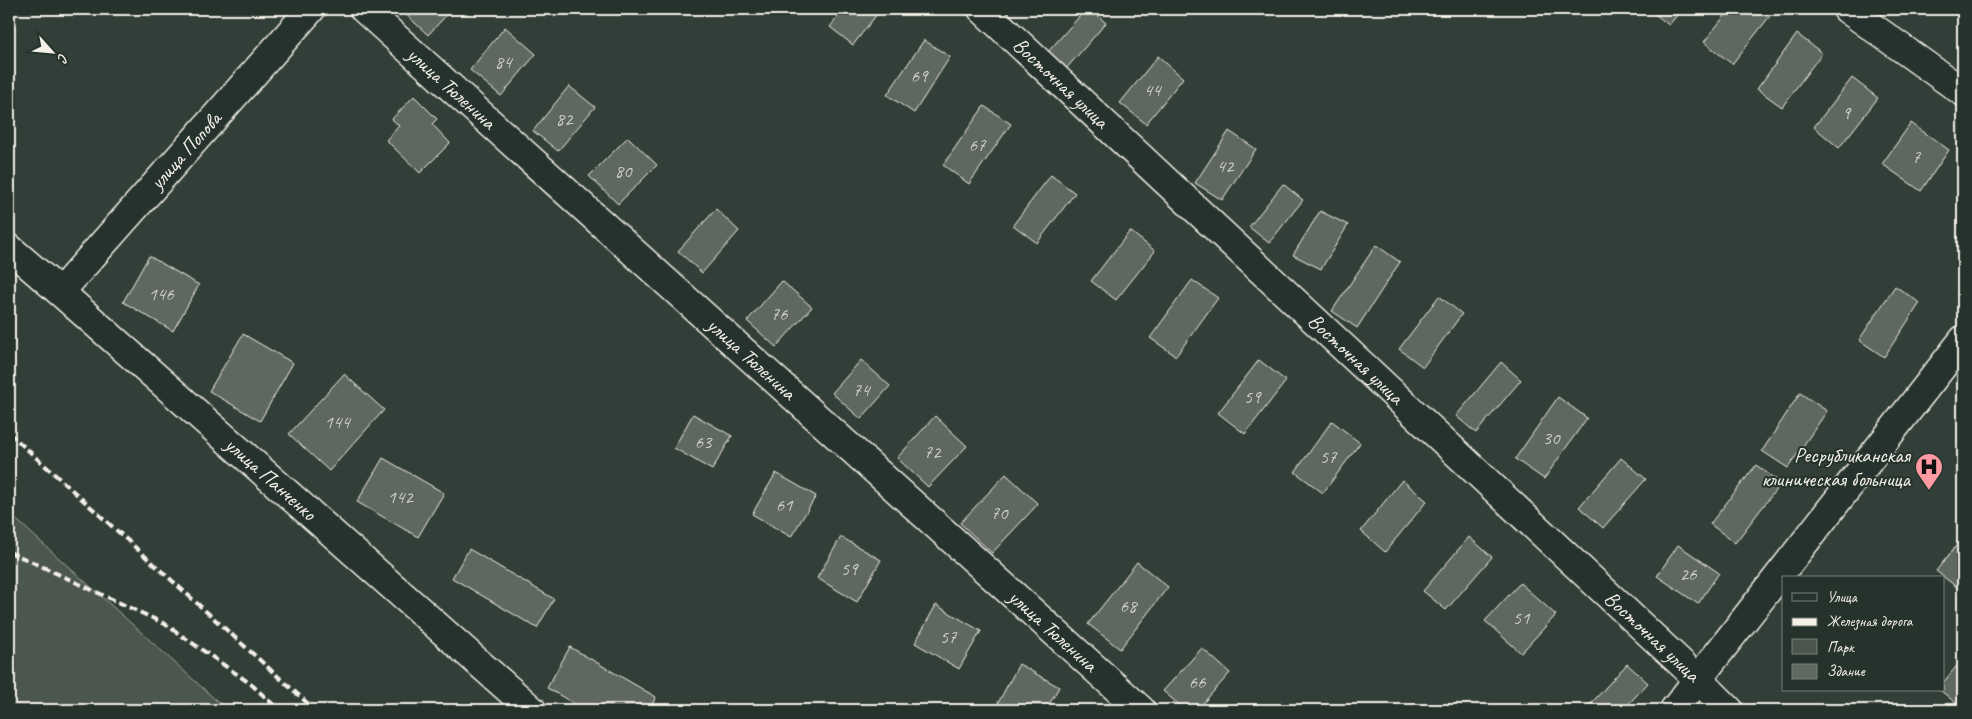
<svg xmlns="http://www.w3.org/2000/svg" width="1972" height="719" viewBox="0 0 1972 719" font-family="Caveat,sans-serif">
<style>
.green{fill:#4c564f;stroke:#a0a49c}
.building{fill:#5f6861;stroke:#f4f1e8}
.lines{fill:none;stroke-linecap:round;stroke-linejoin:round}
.street-casing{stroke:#f4f1e8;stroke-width:31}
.secondary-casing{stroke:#f4f1e8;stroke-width:31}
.street{stroke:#26332d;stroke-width:28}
.secondary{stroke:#26332d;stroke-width:28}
.rail{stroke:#f4f1e8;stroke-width:4;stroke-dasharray:8 4;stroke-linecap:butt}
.labels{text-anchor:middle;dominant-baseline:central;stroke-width:4;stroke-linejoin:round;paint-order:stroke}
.number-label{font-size:19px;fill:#cfcfc6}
.street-label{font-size:21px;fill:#f4f1e8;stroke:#26332d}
.poi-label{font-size:21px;fill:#f4f1e8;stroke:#26332d;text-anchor:end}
</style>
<rect width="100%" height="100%" fill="#323e38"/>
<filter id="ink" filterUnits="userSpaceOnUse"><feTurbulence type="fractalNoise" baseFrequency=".02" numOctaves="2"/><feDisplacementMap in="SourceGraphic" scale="10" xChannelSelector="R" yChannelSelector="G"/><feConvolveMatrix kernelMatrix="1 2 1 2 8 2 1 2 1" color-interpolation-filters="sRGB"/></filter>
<g filter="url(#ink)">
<!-- green -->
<polygon class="green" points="9,513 227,710 9,710"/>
<!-- building -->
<g class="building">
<polygon points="400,9 452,9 428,35"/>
<polygon points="844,9 881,9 853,45 830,27"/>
<polygon points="1086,9 1090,9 1106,23 1065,70 1046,54"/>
<polygon points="1648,9 1682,9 1669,25"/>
<polygon points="1730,9 1760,9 1770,16 1732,64 1704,42"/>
<polygon points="505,27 536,54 501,96 470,70"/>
<polygon points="1797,34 1822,53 1782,107 1757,89"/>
<polygon points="924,40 950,57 914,113 887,95"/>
<polygon points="1158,56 1183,78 1146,124 1120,103"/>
<polygon points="1852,78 1878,98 1839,148 1814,127"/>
<polygon points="569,86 595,107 558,151 533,131"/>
<polygon points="414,96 437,119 432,124 450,143 420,173 386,140 399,126 392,119"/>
<polygon points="984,106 1011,124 969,184 943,165"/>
<polygon points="1911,123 1949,150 1921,191 1882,164"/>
<polygon points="1229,131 1256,149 1222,200 1195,183"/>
<polygon points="628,137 657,165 618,204 589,176"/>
<polygon points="1051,175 1075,193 1037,243 1013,225"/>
<polygon points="1283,184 1303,200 1269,243 1249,227"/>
<polygon points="716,209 739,231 702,273 678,251"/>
<polygon points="1320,211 1348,225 1321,269 1293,255"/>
<polygon points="1130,231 1155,251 1116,300 1091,281"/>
<polygon points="1376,245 1400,262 1357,328 1332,311"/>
<polygon points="149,256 199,285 173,331 123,302"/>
<polygon points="1192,280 1218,298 1176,356 1150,338"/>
<polygon points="782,281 812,307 776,347 747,321"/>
<polygon points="1895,286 1920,303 1884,357 1859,340"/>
<polygon points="1439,296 1462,314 1423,367 1399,349"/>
<polygon points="243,334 293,363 260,421 209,391"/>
<polygon points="861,360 890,386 861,419 832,393"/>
<polygon points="1259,360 1286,381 1245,434 1218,413"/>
<polygon points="1501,362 1521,380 1476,433 1456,416"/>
<polygon points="344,374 384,410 329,471 289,434"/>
<polygon points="1800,393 1827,411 1788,468 1762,451"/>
<polygon points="1558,397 1587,418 1544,479 1515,459"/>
<polygon points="693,414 732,436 712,470 674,448"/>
<polygon points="935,416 967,446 928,487 897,458"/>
<polygon points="1332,421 1360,443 1323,493 1295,472"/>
<polygon points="383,458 444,493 418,537 357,502"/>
<polygon points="1621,458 1646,479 1603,528 1579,507"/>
<polygon points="1756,465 1781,483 1735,543 1710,524"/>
<polygon points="776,473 816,496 791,537 752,514"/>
<polygon points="1006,474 1038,504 992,553 960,523"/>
<polygon points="1402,480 1427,501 1385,552 1361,531"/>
<polygon points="841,537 881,560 857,602 817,578"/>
<polygon points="1469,537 1492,557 1446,610 1423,591"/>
<polygon points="1963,537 1963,592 1936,571"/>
<polygon points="1678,545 1719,573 1698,604 1657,576"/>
<polygon points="469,549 554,599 537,628 452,578"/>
<polygon points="1137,562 1168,587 1120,649 1088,624"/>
<polygon points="1520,583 1556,615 1521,653 1485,621"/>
<polygon points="936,605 981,631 959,669 915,643"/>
<polygon points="570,647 656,697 649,710 585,710 547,688"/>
<polygon points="1202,648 1230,673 1197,710 1185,710 1163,691"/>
<polygon points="1963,658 1963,709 1940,690 1943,690 1943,683"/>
<polygon points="1019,664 1059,687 1046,710 1011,710 998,703"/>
<polygon points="1627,664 1648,683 1623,710 1585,710"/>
</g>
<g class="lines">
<defs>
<g id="street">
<path id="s1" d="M364 9 1141 710"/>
<path id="s2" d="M982 9 1698 679 1674 710"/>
<polyline points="1847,9 1963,92"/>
<path id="s3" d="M9 248 60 292 532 710"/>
<path id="s4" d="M60 292 311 9"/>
</g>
<polyline id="secondary" points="1729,710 1698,679 1963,340"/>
</defs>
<!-- street casing -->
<use href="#street" class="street-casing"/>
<!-- secondary casing -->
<use href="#secondary" class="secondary-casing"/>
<!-- street -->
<use href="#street" class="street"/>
<!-- secondary -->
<use href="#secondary" class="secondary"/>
<!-- rail -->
<g class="rail">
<polyline points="9,433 315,710"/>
<polyline points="9,552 28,560 165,624 251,684 279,710"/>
</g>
</g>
</g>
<!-- icons -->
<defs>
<symbol id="hospital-pin" viewBox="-11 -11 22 30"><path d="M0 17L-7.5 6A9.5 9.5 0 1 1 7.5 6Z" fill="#ff9aa2" stroke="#26332d"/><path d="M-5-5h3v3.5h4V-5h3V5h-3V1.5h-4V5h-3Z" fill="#111"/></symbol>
</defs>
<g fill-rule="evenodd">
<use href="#hospital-pin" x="1913" y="451" width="32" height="43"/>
</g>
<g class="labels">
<!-- number labels -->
<g class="number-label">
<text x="503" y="62">84</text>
<text x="919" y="76">69</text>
<text x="1152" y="90">44</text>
<text x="1846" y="113">9</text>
<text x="564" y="119">82</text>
<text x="977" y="145">67</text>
<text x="1916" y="157">7</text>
<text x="1225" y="166">42</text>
<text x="623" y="171">80</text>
<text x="161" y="294">146</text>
<text x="779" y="314">76</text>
<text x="861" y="390">74</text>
<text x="1252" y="397">59</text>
<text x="337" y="422">144</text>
<text x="1551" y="438">30</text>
<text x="703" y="442">63</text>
<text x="932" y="452">72</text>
<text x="1328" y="457">57</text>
<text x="400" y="497">142</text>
<text x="784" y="505">61</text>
<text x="999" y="513">70</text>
<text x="849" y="569">59</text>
<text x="1688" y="574">26</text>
<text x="1128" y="606">68</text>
<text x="1521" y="618">51</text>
<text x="948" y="637">57</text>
<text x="1197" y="682">66</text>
</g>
<!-- street labels -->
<g class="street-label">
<text stroke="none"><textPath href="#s2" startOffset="108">Восточная улица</textPath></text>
<text stroke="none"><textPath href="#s1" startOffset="118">улица Тюленина</textPath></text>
<text stroke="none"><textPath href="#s4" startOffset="189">улица Попова</textPath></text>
<text stroke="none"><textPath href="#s2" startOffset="512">Восточная улица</textPath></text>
<text stroke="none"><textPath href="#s1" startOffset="522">улица Тюленина</textPath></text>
<text stroke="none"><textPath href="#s3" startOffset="349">улица Панченко</textPath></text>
<text stroke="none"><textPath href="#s1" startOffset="928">улица Тюленина</textPath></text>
<text stroke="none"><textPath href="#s2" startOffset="918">Восточная улица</textPath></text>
</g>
<!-- poi labels -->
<g class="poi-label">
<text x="1910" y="455">Ресрубликанская<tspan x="1910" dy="24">клиническая больница</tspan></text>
</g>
</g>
<!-- margin -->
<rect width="1972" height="719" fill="none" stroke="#26332d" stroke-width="30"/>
<rect x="15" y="15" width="1942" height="689" fill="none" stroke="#f4f1e8" stroke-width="2" filter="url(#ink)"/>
<!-- legend -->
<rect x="1782" y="576" width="162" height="115" fill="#26332d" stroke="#787f78"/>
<rect x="1792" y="593" width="25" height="8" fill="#26332d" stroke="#787f78"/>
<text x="1827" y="602" font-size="15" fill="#f4f1e8">Улица</text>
<rect x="1792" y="618" width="25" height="8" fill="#f4f1e8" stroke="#787f78"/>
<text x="1827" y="626" font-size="15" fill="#f4f1e8">Железная дорога</text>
<rect x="1792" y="639" width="25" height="15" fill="#4c564f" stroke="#787f78"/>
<text x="1827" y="652" font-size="15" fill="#f4f1e8">Парк</text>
<rect x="1792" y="664" width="25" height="15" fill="#5f6861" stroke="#787f78"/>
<text x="1827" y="676" font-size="15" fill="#f4f1e8">Здание</text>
<!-- north arrow -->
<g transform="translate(52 52) rotate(117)" stroke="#26332d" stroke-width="4" paint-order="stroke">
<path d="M0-4L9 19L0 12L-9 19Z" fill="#f4f1e8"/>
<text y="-8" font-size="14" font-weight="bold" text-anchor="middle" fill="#f4f1e8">С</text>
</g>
</svg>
